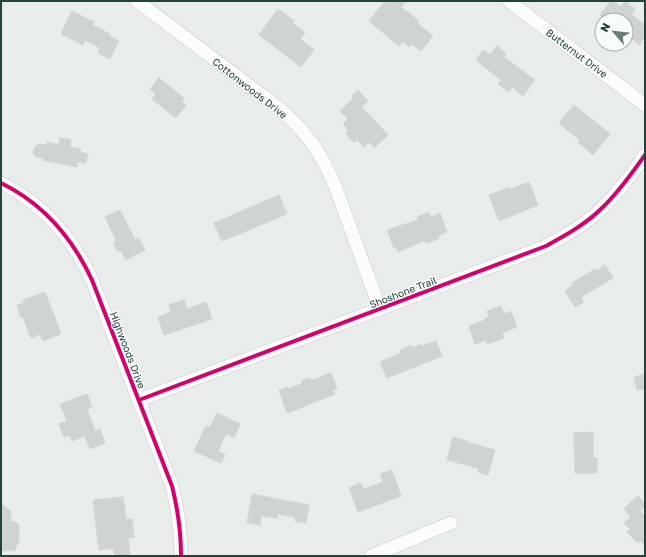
<svg xmlns="http://www.w3.org/2000/svg" width="646" height="557" viewBox="0 0 646 557" font-family="'Golos Text',sans-serif">
<style>
.building{fill:#cfd4d2;stroke:#d1d6d4}
.lines{fill:none;stroke-linecap:round;stroke-linejoin:round}
.street-casing{stroke:#c5cac8;stroke-width:14}
.street{stroke:#fcfcfc;stroke-width:13}
.cycleway-casing{stroke:#f7fbf9;stroke-width:6}
.cycleway{stroke:#d6006c;stroke-width:4}
.labels{text-anchor:middle;dominant-baseline:central;stroke-width:3;stroke-linejoin:round;paint-order:stroke}
.street-label{font-size:10px;fill:#24423a;stroke:#f7fbf9}
</style>
<rect width="100%" height="100%" fill="#e8edeb"/>
<!-- building -->
<g class="building">
<polygon points="389,1 406,1 401,7 419,21 417,23 433,36 421,51 412,44 409,47 403,42 399,46 369,21 384,2 386,4"/>
<polygon points="611,1 613,1 621,7 625,1 635,9 631,14 645,25 645,37 639,45 626,34 626,20 606,20 600,15"/>
<polygon points="278,9 294,21 292,23 305,33 300,39 314,50 301,67 259,35"/>
<polygon points="72,11 94,22 92,25 110,34 109,36 119,41 110,59 98,53 100,48 85,40 83,45 61,34"/>
<polygon points="497,46 506,54 504,57 535,80 523,96 512,87 509,92 498,84 501,80 476,60 483,50 490,55"/>
<polygon points="159,78 184,98 182,102 186,105 176,118 152,99 156,94 150,89"/>
<polygon points="358,90 368,101 362,107 388,135 374,148 369,142 364,147 357,140 354,143 346,134 349,131 343,124 348,119 340,111 354,98 352,96"/>
<polygon points="574,105 610,134 593,155 578,142 580,140 559,123"/>
<polygon points="60,138 71,140 70,147 81,149 80,152 88,154 86,163 78,162 77,167 43,160 44,158 36,157 33,153 35,147 39,144 47,145 47,142 59,145"/>
<polygon points="529,182 538,205 499,221 489,195 510,187 511,189"/>
<polygon points="279,195 287,214 222,241 214,223"/>
<polygon points="120,210 135,240 139,238 145,250 126,260 121,251 117,251 114,244 116,240 105,217"/>
<polygon points="429,212 431,217 440,213 447,232 440,235 438,239 427,243 423,241 398,252 396,247 394,248 387,230 418,220 417,217"/>
<polygon points="605,265 613,278 581,297 584,302 575,307 565,291 574,285 572,283 595,269 596,271"/>
<polygon points="45,292 61,334 43,341 40,334 31,338 23,317 21,318 17,305 24,303 23,300"/>
<polygon points="184,300 187,309 206,302 212,319 164,335 158,317 171,312 169,305"/>
<polygon points="501,306 504,314 511,311 517,327 502,333 504,338 487,344 486,340 475,344 469,326 485,320 484,319 489,317 487,311"/>
<polygon points="436,341 442,356 387,378 380,362 401,353 400,350 411,345 412,348 421,344 422,346"/>
<polygon points="331,373 337,389 333,390 335,394 287,413 279,390 288,387 288,389 301,384 303,380 309,378 312,380"/>
<polygon points="645,374 645,389 637,390 634,377"/>
<polygon points="87,394 92,407 87,409 95,431 100,429 105,443 90,449 85,436 72,441 70,435 64,437 59,424 67,421 60,404"/>
<polygon points="217,413 240,424 234,438 226,434 218,451 225,455 221,463 194,451 206,426 210,427"/>
<polygon points="593,432 593,458 597,458 597,473 575,473 574,433"/>
<polygon points="453,437 467,441 466,442 495,450 488,475 478,472 478,468 447,460"/>
<polygon points="392,470 401,496 358,512 349,488 361,483 364,489 383,482 380,474"/>
<polygon points="252,494 309,505 306,523 295,521 295,517 278,514 277,518 261,516 260,525 247,523"/>
<polygon points="638,496 645,504 645,506 640,511 645,516 645,546 641,541 638,543 627,532 630,529 624,523 631,517 624,509"/>
<polygon points="123,497 126,519 132,519 134,537 128,538 130,556 115,556 113,548 99,550 93,500"/>
<polygon points="1,504 10,511 11,522 16,522 19,525 19,542 16,546 15,550 1,551"/>
</g>
<g class="lines">
<defs>
<g id="street">
<polyline points="137,1 280,109 298,126 313,144 324,162 334,183 380,309"/>
<polyline points="509,1 645,105"/>
<path d="M1 183C44 204 72 237 92 280L172 486C178 510 181 532 181 556"/>
<path d="M139 400 546 246C566 235 586 224 602 208 619 192 632 173 645 155"/>
<polyline points="371,556 451,523"/>
</g>
</defs>
<!-- street casing -->
<use href="#street" class="street-casing"/>
<!-- street -->
<use href="#street" class="street"/>
<defs>
<g id="cycleway">
<path d="M1 183C44 204 72 237 92 280L172 486C178 510 181 532 181 556"/>
<path d="M139 400 546 246C566 235 586 224 602 208 619 192 632 173 645 155"/>
</g>
</defs>
<!-- cycleway casing -->
<use href="#cycleway" class="cycleway-casing"/>
<!-- cycleway -->
<use href="#cycleway" class="cycleway"/>
</g>
<g class="labels">
<!-- street labels -->
<g class="street-label">
<text transform="translate(577 53) rotate(37)">Butternut Drive</text>
<text transform="translate(250 88) rotate(38)">Cottonwoods Drive</text>
<text transform="translate(403 292) rotate(-21)">Shoshone Trail</text>
<text transform="translate(128 350) rotate(69)">Highwoods Drive</text>
</g>
</g>
<!-- border -->
<rect width="646" height="557" fill="none" stroke="#24423a" stroke-width="4"/>
<!-- north arrow -->
<g transform="translate(614 32) rotate(298)"><circle r="19" fill="#f7fbf9" stroke="#a3b1ad"/>
<path d="M0-3L7 15L0 10L-7 15Z" fill="#697e78"/>
<text y="-6" font-size="11" font-weight="bold" text-anchor="middle" fill="#24423a">N</text>
</g>
</svg>
